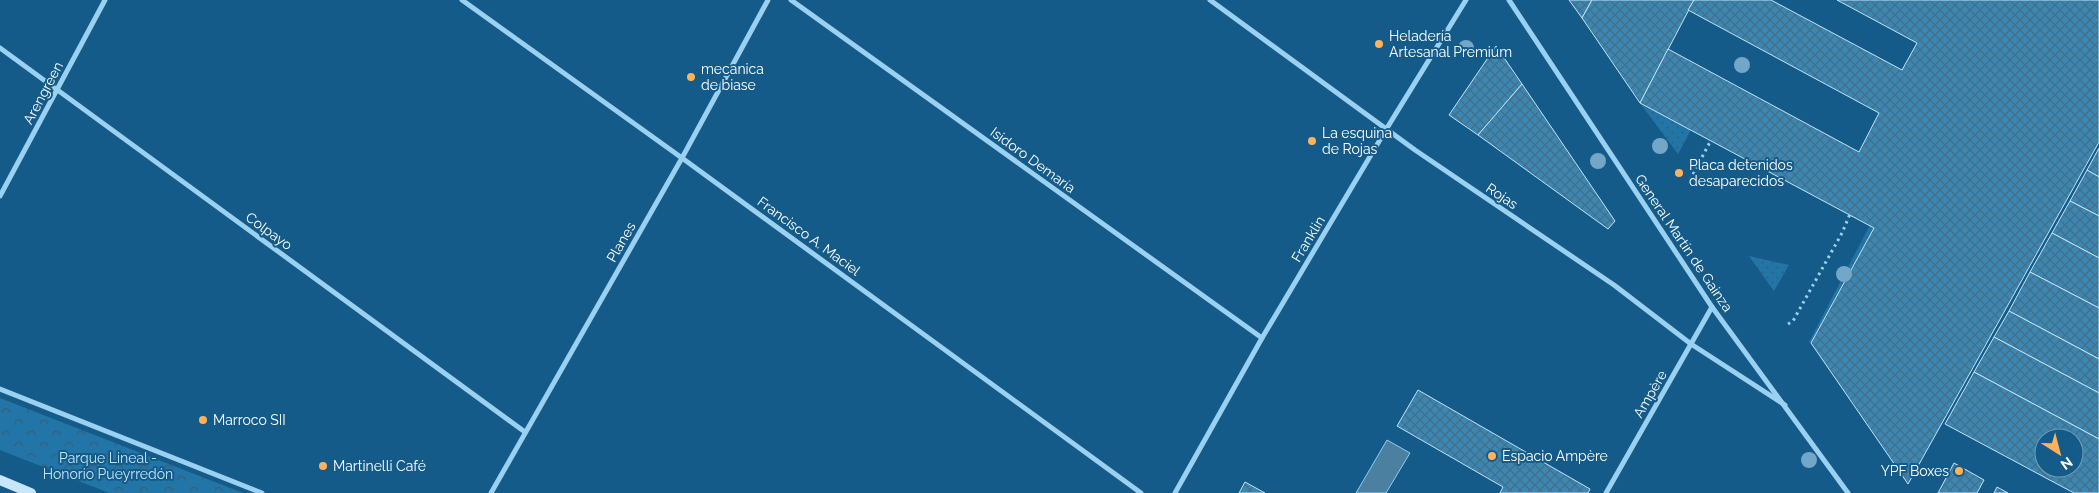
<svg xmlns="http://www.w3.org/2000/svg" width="2099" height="493" viewBox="0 0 2099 493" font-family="Raleway,sans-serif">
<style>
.grass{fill:url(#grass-dots)}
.park{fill:url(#park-crowns)}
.water{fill:#4b80a1;stroke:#8ccef3}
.building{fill:url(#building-cross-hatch);stroke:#c0e5fb;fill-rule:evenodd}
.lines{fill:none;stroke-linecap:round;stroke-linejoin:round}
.path{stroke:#9ad0f0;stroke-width:3;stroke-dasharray:2.5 4;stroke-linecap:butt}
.minor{stroke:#9ad0f0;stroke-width:5}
.secondary{stroke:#c8e7fb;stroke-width:10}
.tree{fill:#73a7c8}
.poi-dot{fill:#ffb259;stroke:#145b89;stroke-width:2}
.labels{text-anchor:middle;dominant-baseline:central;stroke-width:4;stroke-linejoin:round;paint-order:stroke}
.poi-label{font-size:14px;fill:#fff;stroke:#145b89;text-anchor:start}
.street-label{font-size:14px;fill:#fff;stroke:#145b89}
.park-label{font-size:14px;fill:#c0e5fb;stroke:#145b89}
</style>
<defs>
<pattern id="grass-dots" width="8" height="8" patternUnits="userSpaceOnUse" patternTransform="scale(1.25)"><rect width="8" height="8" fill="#2275a7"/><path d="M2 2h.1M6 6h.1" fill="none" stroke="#395e75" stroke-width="1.8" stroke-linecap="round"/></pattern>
<pattern id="park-crowns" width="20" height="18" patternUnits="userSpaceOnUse" patternTransform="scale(1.25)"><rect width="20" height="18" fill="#2275a7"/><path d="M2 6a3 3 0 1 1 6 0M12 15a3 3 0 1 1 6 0" fill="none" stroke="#395e75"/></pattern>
<pattern id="building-cross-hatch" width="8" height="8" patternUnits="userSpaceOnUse" patternTransform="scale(1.25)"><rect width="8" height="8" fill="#3c86b2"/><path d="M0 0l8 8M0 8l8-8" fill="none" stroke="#426f89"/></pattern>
</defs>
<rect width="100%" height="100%" fill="#145b89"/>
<!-- grass -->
<g class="grass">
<polygon points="1640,103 1691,130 1678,154"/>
<polygon points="1870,225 1874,228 1811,343 1809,342"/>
<polygon points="1749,256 1789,265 1774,291"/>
</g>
<!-- park -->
<polygon class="park" points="0,398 243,493 109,493 0,450"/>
<!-- water -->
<polygon class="water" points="1387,440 1410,453 1386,493 1356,493"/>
<!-- building -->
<g class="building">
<polygon points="1569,0 1592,0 1582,18"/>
<polygon points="1592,0 1694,0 1640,103 1582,18"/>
<polygon points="1694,0 1771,0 1902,70 1917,43 1837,0 2099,0 2099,142 1908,484 1811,343 1874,228 1640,103 1668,49 1859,152 1879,113 1688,10"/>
<polygon points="1496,46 1522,84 1478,135 1449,115"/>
<polygon points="1522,84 1615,221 1608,229 1478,135"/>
<polygon points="2099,148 2099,177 2087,170"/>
<polygon points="2087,170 2099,177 2099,216 2070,201"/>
<polygon points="2070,201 2099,216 2099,258 2052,233"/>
<polygon points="2052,233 2099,258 2099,308 2030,272"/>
<polygon points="2030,272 2099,308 2099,359 2009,311"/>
<polygon points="2009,311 2099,359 2099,393 1994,337"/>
<polygon points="1994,337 2099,393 2099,439 1974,372"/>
<path d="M1974 372 2099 439V493H2074L1945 424ZM2044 438H2074V468H2044Z"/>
<polygon points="1418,390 1590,489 1588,493 1500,493 1503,487 1397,426"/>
<polygon points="1954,463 1984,480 1977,493 1938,493"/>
<polygon points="1245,482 1265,493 1239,493"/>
<polygon points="1997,487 2008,493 1994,493"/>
</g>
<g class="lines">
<!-- path -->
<g class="path">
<polyline points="1690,180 1711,140"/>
<polyline points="1788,324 1793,321 1842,233 1850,214"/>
</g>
<!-- minor -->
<g class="minor">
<polyline points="462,0 682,158 1141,493"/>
<polyline points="791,0 1262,338"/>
<polyline points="1210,0 1415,150 1614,285 1691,344 1785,405"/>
<polyline points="1509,0 1712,307 1848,493"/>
<polyline points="0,48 525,432"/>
<polyline points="0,196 105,0"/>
<polyline points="0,389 262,493"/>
<polyline points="491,493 682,158 768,0"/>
<polyline points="1175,493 1262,338 1387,128 1466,0"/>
<polyline points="1606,493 1712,307"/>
</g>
<!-- secondary -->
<polyline class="secondary" points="0,480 31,493"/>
</g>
<!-- trees -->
<g class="tree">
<circle cx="1466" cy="48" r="8"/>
<circle cx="1742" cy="65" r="8"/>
<circle cx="1660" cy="146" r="8"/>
<circle cx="1598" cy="161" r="8"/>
<circle cx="1844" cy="274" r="8"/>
<circle cx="1809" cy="460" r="8"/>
</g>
<!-- markers -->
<g class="poi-dot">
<circle cx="1379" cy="44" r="5"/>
<circle cx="691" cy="77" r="5"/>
<circle cx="1312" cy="141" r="5"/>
<circle cx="1679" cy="173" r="5"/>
<circle cx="203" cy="420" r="5"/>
<circle cx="1492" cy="456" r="5"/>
<circle cx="323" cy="466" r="5"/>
<circle cx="1959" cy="471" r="5"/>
</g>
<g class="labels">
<!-- poi labels -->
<g class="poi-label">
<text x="1389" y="36">Heladería<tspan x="1389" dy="16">Artesanal Premium</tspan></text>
<text x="701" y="69">mecanica<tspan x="701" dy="16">de biase</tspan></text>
<text x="1322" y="133">La esquina<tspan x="1322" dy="16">de Rojas</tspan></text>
<text x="1689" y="165">Placa detenidos<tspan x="1689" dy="16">desaparecidos</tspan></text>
<text x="213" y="420">Marroco SII</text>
<text x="1502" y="456">Espacio Ampère</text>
<text x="333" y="466">Martinelli Café</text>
<text x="1949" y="471" text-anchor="end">YPF Boxes</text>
</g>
<!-- street labels -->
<g class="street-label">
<text transform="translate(43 93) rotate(-62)">Arengreen</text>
<text transform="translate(1033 160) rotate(36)">Isidoro Demaría</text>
<text transform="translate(1502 196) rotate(34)">Rojas</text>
<text transform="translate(269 231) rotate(36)">Colpayo</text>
<text transform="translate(809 236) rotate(36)">Francisco A. Maciel</text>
<text transform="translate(1308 239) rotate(-59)">Franklin</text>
<text transform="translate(621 242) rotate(-60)">Planes</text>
<text transform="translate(1684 243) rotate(56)">General Martín de Gainza</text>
<text transform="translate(1650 394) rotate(-60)">Ampère</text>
</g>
<!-- park labels -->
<g class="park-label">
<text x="108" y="458">Parque Lineal -<tspan x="108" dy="16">Honorio Pueyrredón</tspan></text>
</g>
</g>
<!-- north arrow -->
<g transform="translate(2059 453) rotate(144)"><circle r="24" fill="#145b89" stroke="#729db8"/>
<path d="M0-4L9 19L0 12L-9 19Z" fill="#ffb259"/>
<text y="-8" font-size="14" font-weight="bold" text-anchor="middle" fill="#ffffff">N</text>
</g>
</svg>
